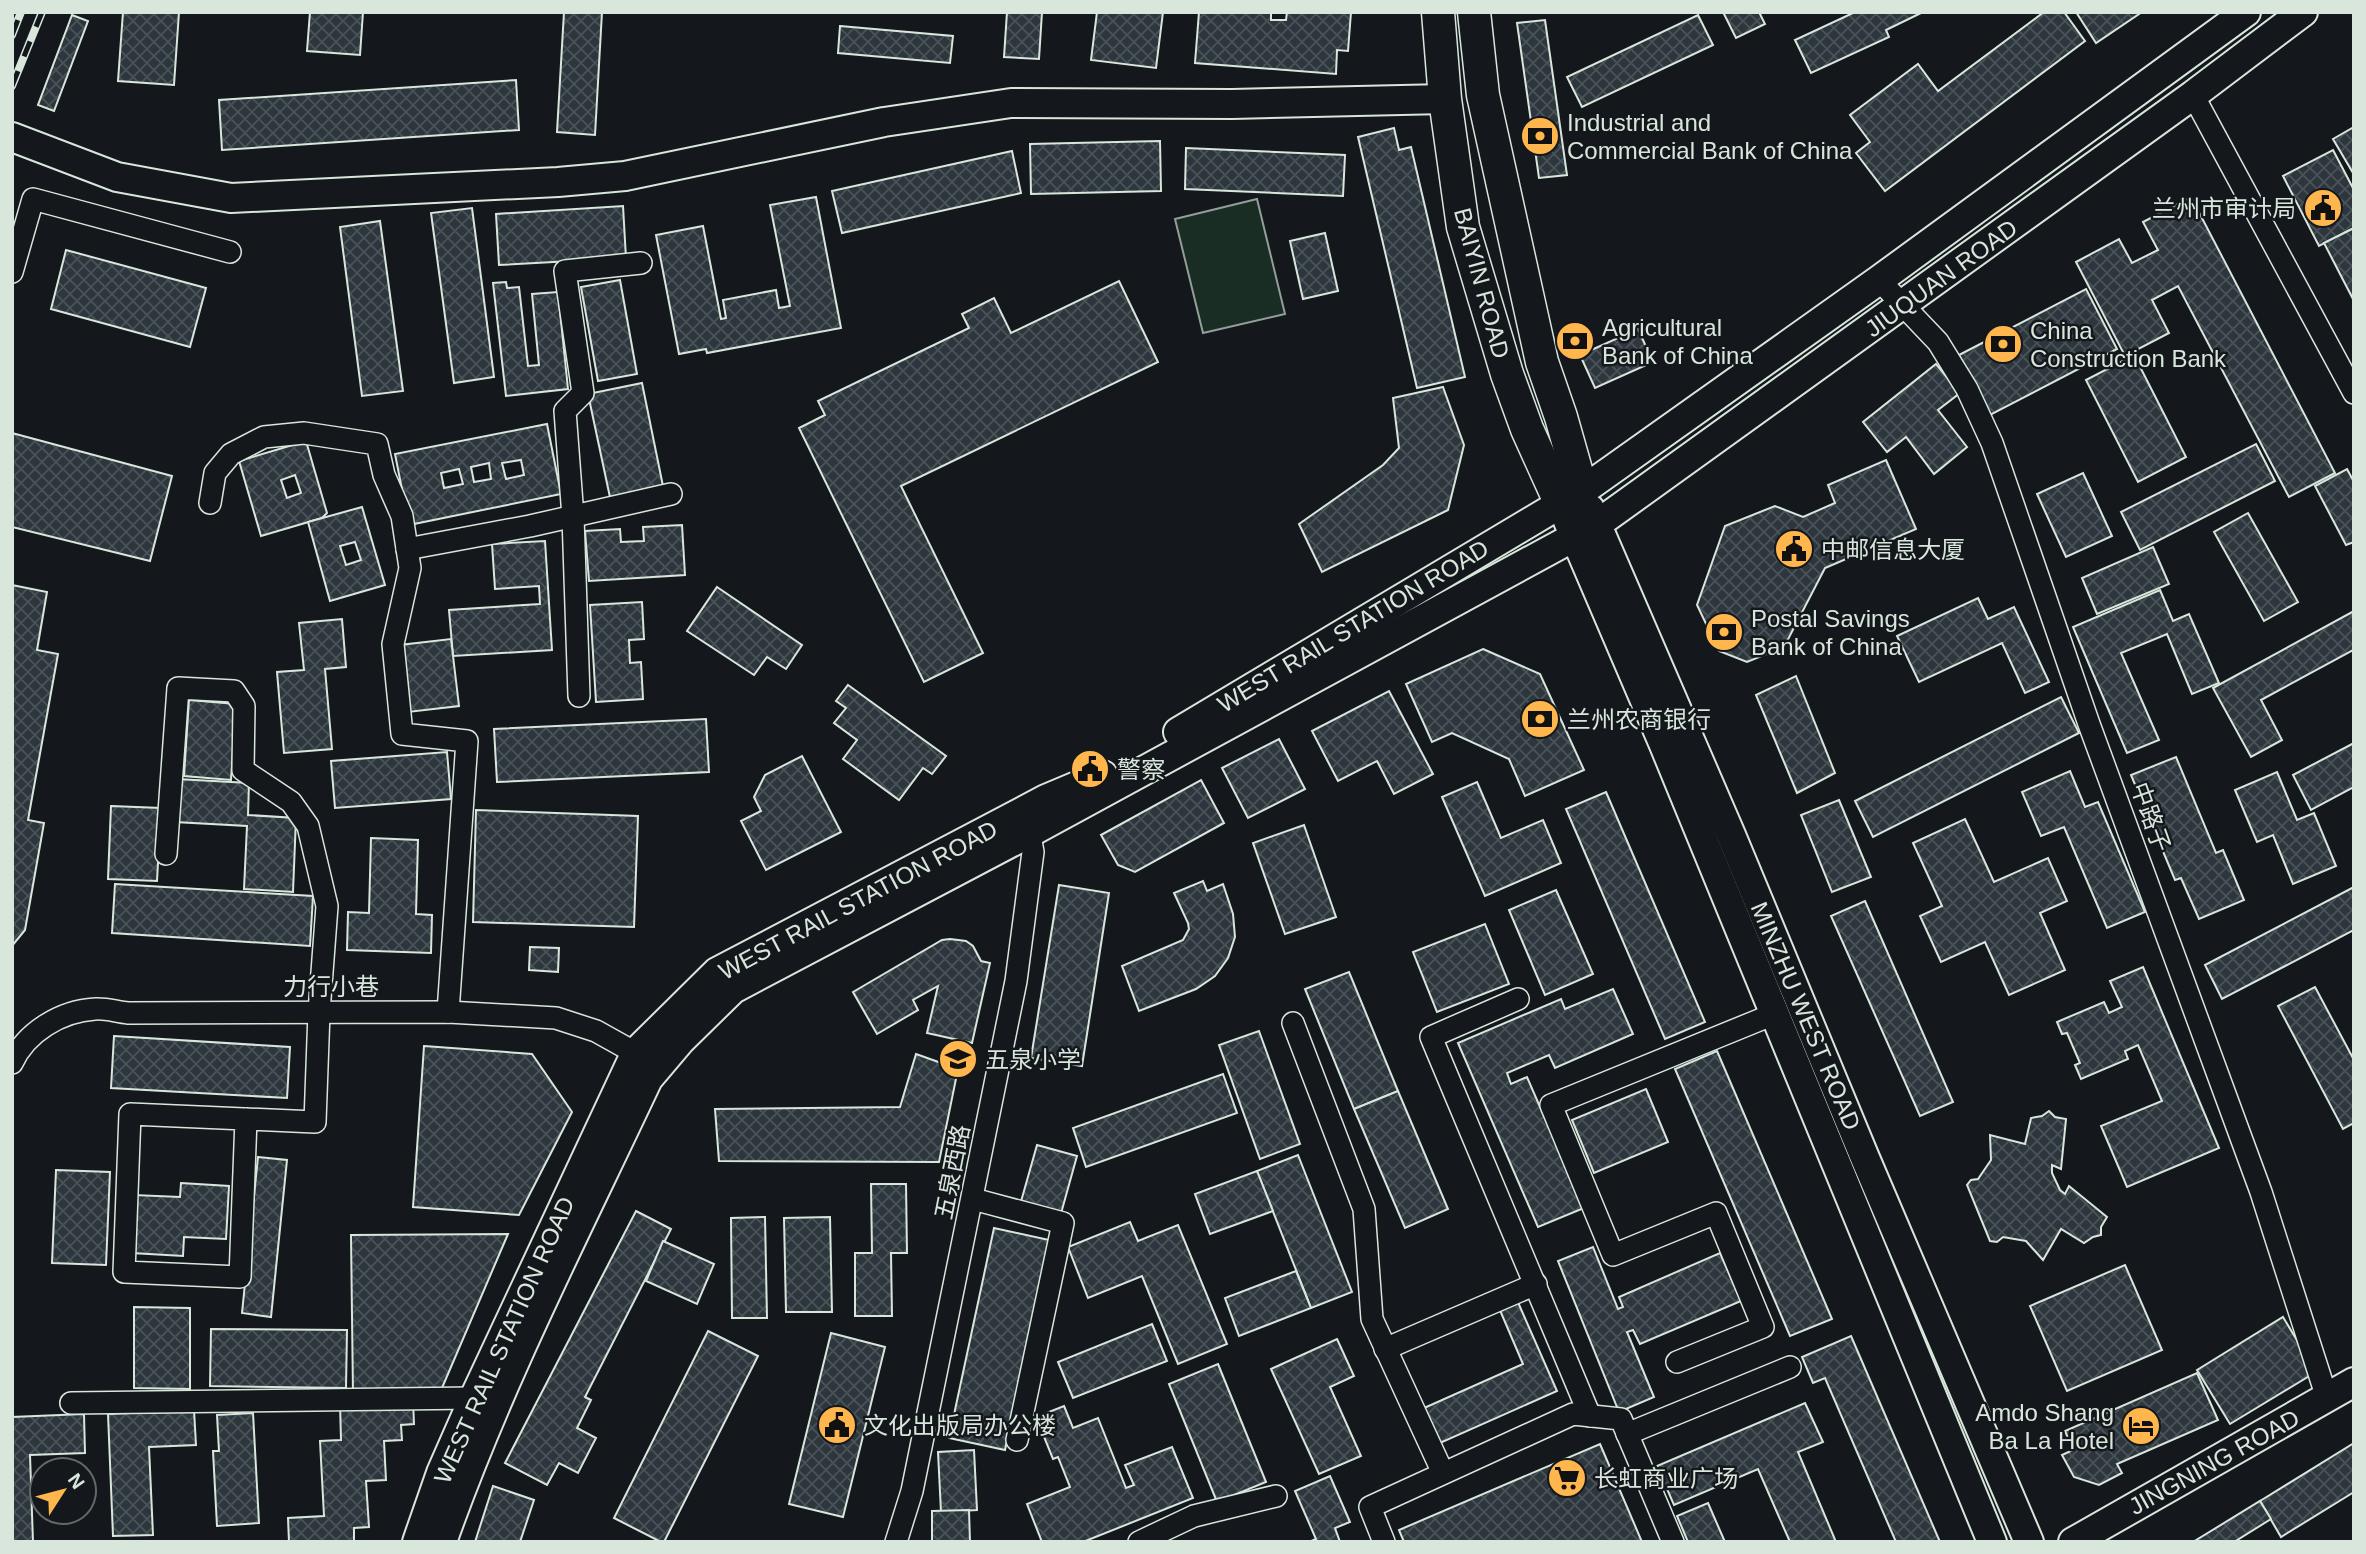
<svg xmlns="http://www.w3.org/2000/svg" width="2366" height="1554" viewBox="0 0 2366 1554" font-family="Arial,'Noto Sans SC',sans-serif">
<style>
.pitch{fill:#1a2d24;stroke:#939e99;stroke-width:2}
.building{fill:url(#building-cross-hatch);stroke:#d8e6dc;stroke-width:2;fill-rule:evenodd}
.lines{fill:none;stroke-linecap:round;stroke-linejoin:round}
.street-casing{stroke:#d8e6dc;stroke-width:24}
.secondary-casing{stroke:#d8e6dc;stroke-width:32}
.primary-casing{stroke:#d8e6dc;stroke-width:35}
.street{stroke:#14181c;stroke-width:21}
.secondary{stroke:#14181c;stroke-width:28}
.primary{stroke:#14181c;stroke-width:32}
.rail-casing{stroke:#d8e6dc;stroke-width:8}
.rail{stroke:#14181c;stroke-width:5;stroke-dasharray:16;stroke-linecap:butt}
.labels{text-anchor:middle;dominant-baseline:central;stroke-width:5;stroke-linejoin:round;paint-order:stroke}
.poi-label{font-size:24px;fill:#d8e6dc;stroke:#14181c;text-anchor:start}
.street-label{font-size:24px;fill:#d8e6dc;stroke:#14181c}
</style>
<defs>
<pattern id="building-cross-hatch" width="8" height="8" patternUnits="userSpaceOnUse" patternTransform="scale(1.75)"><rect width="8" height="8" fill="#2c363c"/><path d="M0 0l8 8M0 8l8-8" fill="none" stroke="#4a5358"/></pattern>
</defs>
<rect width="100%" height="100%" fill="#14181c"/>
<!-- pitch -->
<polygon class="pitch" points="1257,199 1285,314 1203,333 1175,219"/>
<!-- building -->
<g class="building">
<polygon points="123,12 179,12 174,85 118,81"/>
<polygon points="310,12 363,12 360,55 307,51"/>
<polygon points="564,12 602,12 595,135 557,132"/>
<polygon points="1007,12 1042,12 1039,59 1004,57"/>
<polygon points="1097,12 1163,12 1156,68 1091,60"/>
<polygon points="1199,12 1271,12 1271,20 1286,20 1287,12 1351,12 1348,51 1337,50 1336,74 1195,63"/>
<polygon points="1723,12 1759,12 1765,24 1736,38"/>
<polygon points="1855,12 1923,12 1886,30 1889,37 1811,73 1795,40"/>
<polygon points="2044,12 2064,12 2085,41 1885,191 1856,153 1870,142 1850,115 1918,64 1938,91"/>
<polygon points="2076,12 2142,12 2096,43"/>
<polygon points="72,15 88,21 54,111 38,105"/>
<polygon points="1698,15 1713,45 1582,107 1567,77"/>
<polygon points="1545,20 1567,175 1539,178 1517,23"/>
<polygon points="840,26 953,36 950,63 838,53"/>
<polygon points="516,80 519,130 222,150 219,100"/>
<polygon points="2354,127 2354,173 2353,173 2333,139"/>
<polygon points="1394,128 1399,150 1411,147 1465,377 1417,388 1358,137"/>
<polygon points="1160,141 1161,191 1031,194 1030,144"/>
<polygon points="1186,148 1345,155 1343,196 1185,189"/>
<polygon points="2333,150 2354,190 2354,228 2319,246 2283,176"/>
<polygon points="1012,151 1021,193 842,233 832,191"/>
<polygon points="816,197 841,328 707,353 706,349 679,354 656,235 703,226 721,319 726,318 723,300 776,290 779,308 790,306 770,205"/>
<polygon points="2191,197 2335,473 2289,497 2178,286 2152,300 2169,333 2125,356 2076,262 2119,239 2132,263 2158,250 2143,222"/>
<polygon points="623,206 626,258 499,265 496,214"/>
<polygon points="472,208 494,377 454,383 431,213"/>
<polygon points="380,221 403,391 362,396 340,227"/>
<polygon points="2352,229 2354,232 2354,301 2324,243"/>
<polygon points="1325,233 1338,291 1303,299 1290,241"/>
<polygon points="66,250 206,288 190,347 51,309"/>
<polygon points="620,280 637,374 598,381 581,287"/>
<polygon points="1119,281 1158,362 901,486 983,653 924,682 799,428 825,415 818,401 969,328 962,314 994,298 1011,333"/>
<polygon points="506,282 507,288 519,287 528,366 539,365 532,294 558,292 568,389 506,396 493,283"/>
<polygon points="2086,289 2117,349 1990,415 1959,355"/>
<polygon points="1638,329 1653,362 1595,388 1580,355"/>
<polygon points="2134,355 2186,457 2138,482 2086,380"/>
<polygon points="1936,364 1960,393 1938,410 1967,447 1934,474 1906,437 1887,452 1863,422"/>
<polygon points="642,383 664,491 611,502 588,394"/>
<polygon points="1443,387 1464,445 1448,510 1322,572 1299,524 1383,465 1399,448 1393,398"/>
<path d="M547 424 561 494 409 525 395 454ZM521 460 524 475 506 479 502 463ZM489 463 491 479 474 482 471 467ZM459 469 463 484 444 488 441 473Z"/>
<polygon points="12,433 172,476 150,561 12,527"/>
<path d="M306 441 327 513 322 518 261 536 239 461ZM295 475 301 493 287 498 281 480Z"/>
<polygon points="2256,444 2275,481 2140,550 2121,512"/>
<polygon points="1886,460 1916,529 1825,568 1784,647 1747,662 1719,651 1697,605 1725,526 1775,506 1803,517 1835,503 1828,485"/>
<polygon points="2347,469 2354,482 2354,542 2346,545 2315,486"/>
<polygon points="2083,473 2112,536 2066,557 2037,494"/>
<path d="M362 507 385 585 330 601 308 522ZM355 542 361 560 346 565 340 546Z"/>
<polygon points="2248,513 2298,602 2264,621 2214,532"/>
<polygon points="682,525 685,575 589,581 585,531 620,529 621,542 644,541 643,527"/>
<polygon points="545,541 552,650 453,656 449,610 540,604 539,586 495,589 492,544"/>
<polygon points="2153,547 2169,584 2097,614 2082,578"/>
<polygon points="12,585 47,592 37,650 58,654 28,820 44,823 25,930 12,946"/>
<polygon points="717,587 802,645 786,669 767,657 754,675 687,631"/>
<polygon points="2160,590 2173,621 2189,614 2219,683 2192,694 2167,634 2121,653 2159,740 2127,753 2073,627"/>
<polygon points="1978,598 1988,619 2014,607 2049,682 2025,693 2002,643 1919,682 1897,636"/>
<polygon points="642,602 644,639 629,640 630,663 641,662 643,699 596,702 590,605"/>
<polygon points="2354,611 2354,652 2353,650 2261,700 2282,740 2251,757 2213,688"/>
<polygon points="342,619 346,667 325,669 332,749 284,753 277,672 304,670 299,623"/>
<polygon points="451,639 459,706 408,712 400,645"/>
<polygon points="1483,649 1540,674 1584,770 1525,796 1509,759 1452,733 1432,742 1406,684"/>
<polygon points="1796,676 1835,773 1797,793 1756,695"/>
<polygon points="848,685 946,756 932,774 923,768 899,800 843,759 857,740 834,723 846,708 836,701"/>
<polygon points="1389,691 1433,774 1394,794 1377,761 1338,781 1312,731"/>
<polygon points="2061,697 2079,733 1873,837 1855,801"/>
<polygon points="189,700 236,704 231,780 184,776"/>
<polygon points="706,719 709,772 497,782 494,729"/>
<polygon points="1279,739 1305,789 1248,818 1222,768"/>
<polygon points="2354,743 2354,787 2311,810 2293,775"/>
<polygon points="447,752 451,799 335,808 331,761"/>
<polygon points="802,756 841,832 766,870 741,821 761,811 754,797 765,775"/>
<polygon points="2176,757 2216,853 2223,850 2244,900 2199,919 2181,878 2175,880 2131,775"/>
<polygon points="2070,771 2085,807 2098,802 2145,912 2107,928 2064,827 2041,836 2022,792"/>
<polygon points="2277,772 2297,820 2314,813 2336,866 2293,884 2273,835 2257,842 2235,790"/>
<polygon points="177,779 249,783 248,815 296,818 293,892 244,889 247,826 175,822"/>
<polygon points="1201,780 1224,823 1135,872 1118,865 1101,835"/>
<polygon points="1477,782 1501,838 1543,820 1561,863 1485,896 1442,797"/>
<polygon points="1606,792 1705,1022 1665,1039 1566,809"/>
<polygon points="1839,800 1871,877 1832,892 1801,815"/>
<polygon points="111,806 161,808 157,881 108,879"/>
<polygon points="476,810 638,816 634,927 473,922"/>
<polygon points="1965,819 1994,882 2048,858 2067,901 2040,913 2065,970 2009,995 1985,942 1941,962 1920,916 1942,906 1913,843"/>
<polygon points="1304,825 1336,917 1285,934 1253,843"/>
<polygon points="371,838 418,840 416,914 432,915 431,953 347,950 348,912 369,913"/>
<polygon points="1203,881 1207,891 1223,884 1233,914 1235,937 1228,958 1215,976 1196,989 1139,1011 1122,966 1183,940 1189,929 1188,923 1174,893"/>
<polygon points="115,884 313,896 310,946 112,933"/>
<polygon points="1059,885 1109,893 1082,1066 1031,1058"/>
<polygon points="2354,887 2354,930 2222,999 2205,965"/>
<polygon points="1556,890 1593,974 1545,995 1509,910"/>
<polygon points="1865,901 1953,1102 1920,1116 1831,916"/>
<polygon points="1485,924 1509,984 1437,1012 1413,952"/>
<polygon points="950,939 966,941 973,946 981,961 990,963 972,1043 927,1033 938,986 913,1000 918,1010 877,1034 853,992 942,940"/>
<polygon points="530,947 559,948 558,972 529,970"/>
<polygon points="2143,967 2219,1148 2127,1187 2101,1126 2162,1101 2138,1045 2125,1051 2128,1059 2081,1079 2075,1065 2080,1063 2067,1033 2062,1034 2057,1022 2104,1002 2109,1013 2122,1007 2110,981"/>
<polygon points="1349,972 1398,1091 1354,1109 1305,989"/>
<polygon points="2315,987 2354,1060 2354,1123 2343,1129 2278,1006"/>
<polygon points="1613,989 1633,1034 1555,1068 1549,1055 1507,1073 1511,1084 1527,1077 1584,1208 1538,1227 1458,1043 1561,999 1565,1009"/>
<polygon points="1259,1031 1300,1144 1260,1159 1219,1045"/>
<polygon points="114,1036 290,1047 287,1098 111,1088"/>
<polygon points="424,1046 532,1054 572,1112 519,1215 413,1207"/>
<polygon points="1717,1051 1832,1319 1790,1336 1675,1069"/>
<polygon points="916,1054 958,1069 939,1162 719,1161 715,1109 900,1107"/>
<polygon points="1223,1074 1237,1113 1086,1167 1073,1128"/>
<polygon points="1646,1089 1668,1142 1594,1173 1572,1120"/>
<polygon points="1398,1091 1448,1209 1405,1228 1354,1109"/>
<polygon points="2049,1111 2055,1117 2066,1119 2061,1169 2052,1165 2052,1173 2060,1190 2065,1194 2069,1186 2107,1217 2101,1227 2101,1235 2093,1237 2084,1243 2061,1229 2043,1260 2026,1241 2003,1237 1997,1242 1990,1241 1967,1185 1971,1180 1978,1179 1991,1160 1990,1135 2025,1144 2031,1118 2042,1116"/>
<polygon points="1037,1145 1077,1156 1060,1217 1020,1205"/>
<polygon points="1298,1155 1352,1292 1311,1308 1257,1171"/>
<polygon points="258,1157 287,1160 271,1317 242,1313"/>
<polygon points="56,1170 110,1172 106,1265 52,1263"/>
<polygon points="1257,1171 1273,1211 1210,1234 1195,1194"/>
<polygon points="181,1183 229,1186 226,1239 184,1237 183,1256 132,1253 134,1195 180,1197"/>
<polygon points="871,1184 906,1184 907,1253 891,1253 892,1316 855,1316 855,1253 872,1253"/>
<polygon points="636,1211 671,1229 585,1397 591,1400 577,1428 596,1438 578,1473 559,1463 547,1485 505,1463"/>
<polygon points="765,1217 767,1318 732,1318 731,1218"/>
<polygon points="830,1217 832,1312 786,1312 784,1218"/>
<polygon points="1130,1222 1138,1241 1178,1225 1227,1344 1178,1364 1142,1276 1088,1298 1068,1247"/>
<polygon points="994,1228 1049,1240 1005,1450 949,1438"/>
<polygon points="508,1234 439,1395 353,1395 351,1235"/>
<polygon points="663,1241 714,1264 697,1304 646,1281"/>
<polygon points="1593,1247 1618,1309 1623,1307 1619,1297 1720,1253 1741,1301 1640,1344 1633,1330 1627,1332 1654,1397 1619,1412 1558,1261"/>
<polygon points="2125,1265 2162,1350 2067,1391 2030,1306"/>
<polygon points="1296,1271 1311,1308 1239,1336 1225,1298"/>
<polygon points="1517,1300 1557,1391 1440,1443 1424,1408 1523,1364 1499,1308"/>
<polygon points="134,1307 190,1308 190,1389 134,1388"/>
<polygon points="2283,1317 2316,1372 2230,1424 2197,1370"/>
<polygon points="1152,1324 1167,1361 1073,1398 1058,1362"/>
<polygon points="211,1329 347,1330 346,1388 210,1386"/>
<polygon points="708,1331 758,1356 664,1542 661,1542 614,1518"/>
<polygon points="831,1333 885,1347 843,1517 789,1504"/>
<polygon points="1851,1336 1940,1542 1896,1542 1825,1378 1813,1383 1802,1357"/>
<polygon points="1337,1339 1354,1376 1330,1387 1361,1456 1319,1474 1271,1369"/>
<polygon points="1218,1364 1266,1482 1217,1502 1169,1384"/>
<polygon points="2197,1373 2218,1420 2117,1464 2122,1473 2099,1485 2074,1477 2062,1455 2073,1450 2065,1431"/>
<polygon points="413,1400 414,1424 401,1425 402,1440 384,1441 386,1480 366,1481 369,1527 354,1528 354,1542 289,1542 288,1518 324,1516 320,1441 341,1440 340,1403"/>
<polygon points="1805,1403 1823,1442 1798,1452 1836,1542 1790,1542 1758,1469 1674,1505 1657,1466"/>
<polygon points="1064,1406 1073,1428 1098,1418 1126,1488 1134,1485 1125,1465 1172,1447 1193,1498 1083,1542 1042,1542 1027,1504 1070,1487 1058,1457 1053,1459 1036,1417"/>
<polygon points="194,1410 196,1445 149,1447 153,1535 113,1536 108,1414"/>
<polygon points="253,1413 259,1523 217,1526 213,1451 219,1451 217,1415"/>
<polygon points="84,1414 85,1453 30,1455 33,1542 12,1542 12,1417"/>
<polygon points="2354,1443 2354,1492 2281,1537 2260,1501"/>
<polygon points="1600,1444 1642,1542 1404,1542 1399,1530"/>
<polygon points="974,1450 977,1510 941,1512 938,1452"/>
<polygon points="1330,1476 1350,1522 1335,1528 1340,1542 1309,1542 1316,1539 1295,1491"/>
<polygon points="493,1486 534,1500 520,1542 475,1542"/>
<polygon points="2260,1501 2271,1519 2234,1542 2193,1542"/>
<polygon points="1708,1503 1725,1542 1688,1542 1677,1516"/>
<polygon points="969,1510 970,1542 932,1542 932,1511"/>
</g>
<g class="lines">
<defs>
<g id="street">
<polyline points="2193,95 2354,393"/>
<polyline points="12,272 33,199 230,252"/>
<polyline points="1879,280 1938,342 1967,389 1992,443 2089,724 2261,1192 2327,1398"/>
<polyline points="210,503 215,473 231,454 264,437 304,433 377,444 384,475 402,516 410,568 393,644 402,734 467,741 448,1012"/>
<polyline points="407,549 530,526 671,494"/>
<polyline points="579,696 573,517 565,411 583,393 565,271 641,263"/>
<polyline points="166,854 178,688 234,691 244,706 243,770 291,802 308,826 327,906 319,1012 315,1122 130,1114 124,1272 240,1277 246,1119"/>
<polyline points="1518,999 1431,1037 1590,1416"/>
<polyline points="1293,1023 1364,1209 1372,1319 1443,1473"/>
<path d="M12 1063C26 1032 61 1011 95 1009 106 1008 117 1012 128 1013L448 1012 556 1018 596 1031 648 1060"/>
<polyline points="973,1199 1063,1223 1017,1440"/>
<polyline points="1385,1349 1536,1284"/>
<polyline points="1677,1362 1763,1327 1716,1213 1613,1255 1551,1105 1774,1014"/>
<polyline points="71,1403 474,1398"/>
<polyline points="1627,1434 1790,1367"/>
<polyline points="896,1542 912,1491 1016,981 1033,852 1027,818"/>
<polyline points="1139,1542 1194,1516 1276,1496"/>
<polyline points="1384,1542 1370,1507 1573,1414 1621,1419 1673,1542"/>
</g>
<g id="secondary">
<polyline points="12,137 117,177 231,198 558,182 625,176 884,122 1011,103 1232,104 1445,99"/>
<polyline points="1590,509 1731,835 1865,1158 2029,1542"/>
<polyline points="1568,521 1664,745 1992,1542"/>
<polyline points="1178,732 1582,491 1879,280 2246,12"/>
<polyline points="417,1542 441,1473 474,1398 636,1052 717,972 1046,799 1103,775"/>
<path d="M442 1542C498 1383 576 1232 648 1079L681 1040 733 989 1029 833 1596 525 2193 95 2303 12"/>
<polyline points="2073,1542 2354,1382"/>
</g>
<g id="primary">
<polyline points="1438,12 1445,99 1463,227 1507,374 1527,429 1560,502"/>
<polyline points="1474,12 1483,95 1542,362 1561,417 1582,491"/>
</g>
</defs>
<!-- street casing -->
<use href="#street" class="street-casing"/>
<!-- secondary casing -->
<use href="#secondary" class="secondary-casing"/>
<!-- primary casing -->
<use href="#primary" class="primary-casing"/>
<!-- street -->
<use href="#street" class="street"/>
<!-- secondary -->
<use href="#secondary" class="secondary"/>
<!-- primary -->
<use href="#primary" class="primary"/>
<defs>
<g id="rail">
<polyline points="12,35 21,12"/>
<polyline points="12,86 42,12"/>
</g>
</defs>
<!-- rail casing -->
<use href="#rail" class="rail-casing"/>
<!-- rail -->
<use href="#rail" class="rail"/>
</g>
<!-- icons -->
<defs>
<symbol id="bank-disc" viewBox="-11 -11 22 22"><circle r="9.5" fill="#ffb74d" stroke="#14181c"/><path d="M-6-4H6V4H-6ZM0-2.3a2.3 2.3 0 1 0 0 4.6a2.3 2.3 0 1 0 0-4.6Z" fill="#111"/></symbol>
<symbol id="civic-disc" viewBox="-11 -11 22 22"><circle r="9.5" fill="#ffb74d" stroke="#14181c"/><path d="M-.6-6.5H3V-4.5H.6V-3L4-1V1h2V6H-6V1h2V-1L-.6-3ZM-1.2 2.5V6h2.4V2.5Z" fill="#111"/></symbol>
<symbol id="school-disc" viewBox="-11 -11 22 22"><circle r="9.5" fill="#ffb74d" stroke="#14181c"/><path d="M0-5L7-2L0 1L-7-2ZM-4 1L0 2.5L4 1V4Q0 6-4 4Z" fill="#111"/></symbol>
<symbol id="hotel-disc" viewBox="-11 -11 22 22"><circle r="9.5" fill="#ffb74d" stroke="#14181c"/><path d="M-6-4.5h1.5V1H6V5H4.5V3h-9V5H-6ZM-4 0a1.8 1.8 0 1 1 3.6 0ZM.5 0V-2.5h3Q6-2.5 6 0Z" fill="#111"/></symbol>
<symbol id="supermarket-disc" viewBox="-11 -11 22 22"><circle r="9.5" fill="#ffb74d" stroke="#14181c"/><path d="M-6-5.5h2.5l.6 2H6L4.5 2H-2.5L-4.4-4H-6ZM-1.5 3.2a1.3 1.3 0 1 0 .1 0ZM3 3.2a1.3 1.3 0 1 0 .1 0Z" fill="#111"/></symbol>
</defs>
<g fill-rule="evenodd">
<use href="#bank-disc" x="1518" y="114" width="44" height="44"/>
<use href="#civic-disc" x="2301" y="186" width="44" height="44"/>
<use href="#bank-disc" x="1553" y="319" width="44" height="44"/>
<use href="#bank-disc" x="1981" y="322" width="44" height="44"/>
<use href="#civic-disc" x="1772" y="527" width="44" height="44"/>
<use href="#bank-disc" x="1702" y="610" width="44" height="44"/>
<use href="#bank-disc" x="1518" y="697" width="44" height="44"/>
<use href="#civic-disc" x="1068" y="747" width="44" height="44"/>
<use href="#school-disc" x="936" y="1037" width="44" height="44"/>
<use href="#civic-disc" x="815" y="1403" width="44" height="44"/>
<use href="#hotel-disc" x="2119" y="1404" width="44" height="44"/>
<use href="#supermarket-disc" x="1545" y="1456" width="44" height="44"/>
</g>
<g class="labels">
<!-- poi labels -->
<g class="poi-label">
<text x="1567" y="122">Industrial and<tspan x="1567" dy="28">Commercial Bank of China</tspan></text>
<text x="2296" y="208" text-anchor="end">兰州市审计局</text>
<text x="1602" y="327">Agricultural<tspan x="1602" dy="28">Bank of China</tspan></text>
<text x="2030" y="330">China<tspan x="2030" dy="28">Construction Bank</tspan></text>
<text x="1821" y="549">中邮信息大厦</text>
<text x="1751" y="618">Postal Savings<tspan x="1751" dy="28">Bank of China</tspan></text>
<text x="1567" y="719">兰州农商银行</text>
<text x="1117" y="769">警察</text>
<text x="985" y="1059">五泉小学</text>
<text x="2114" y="1412" text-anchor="end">Amdo Shang<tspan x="2114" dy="28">Ba La Hotel</tspan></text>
<text x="864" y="1425">文化出版局办公楼</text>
<text x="1594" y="1478">长虹商业广场</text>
</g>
<!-- street labels -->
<g class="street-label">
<text transform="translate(1941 278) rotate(-36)">JIUQUAN ROAD</text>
<text transform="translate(1482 283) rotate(75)">BAIYIN ROAD</text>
<text transform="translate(1353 626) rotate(-31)">WEST RAIL STATION ROAD</text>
<text transform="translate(2151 817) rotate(70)">中路子</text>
<text transform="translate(858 900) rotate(-28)">WEST RAIL STATION ROAD</text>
<text x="331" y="986">力行小巷</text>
<text transform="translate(1806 1016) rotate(67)">MINZHU WEST ROAD</text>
<text transform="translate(952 1172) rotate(-79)">五泉西路</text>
<text transform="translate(504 1340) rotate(-66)">WEST RAIL STATION ROAD</text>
<text transform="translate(2214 1462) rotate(-29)">JINGNING ROAD</text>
</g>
</g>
<!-- border -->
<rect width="2366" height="1554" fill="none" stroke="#d8e6dc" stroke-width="28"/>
<!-- north arrow -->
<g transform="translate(63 1491) rotate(54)"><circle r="33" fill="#14181c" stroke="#626a69" stroke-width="2"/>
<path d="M0-5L12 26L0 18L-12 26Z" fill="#ffb74d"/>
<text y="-10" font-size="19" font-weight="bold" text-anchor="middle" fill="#d8e6dc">N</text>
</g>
</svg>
